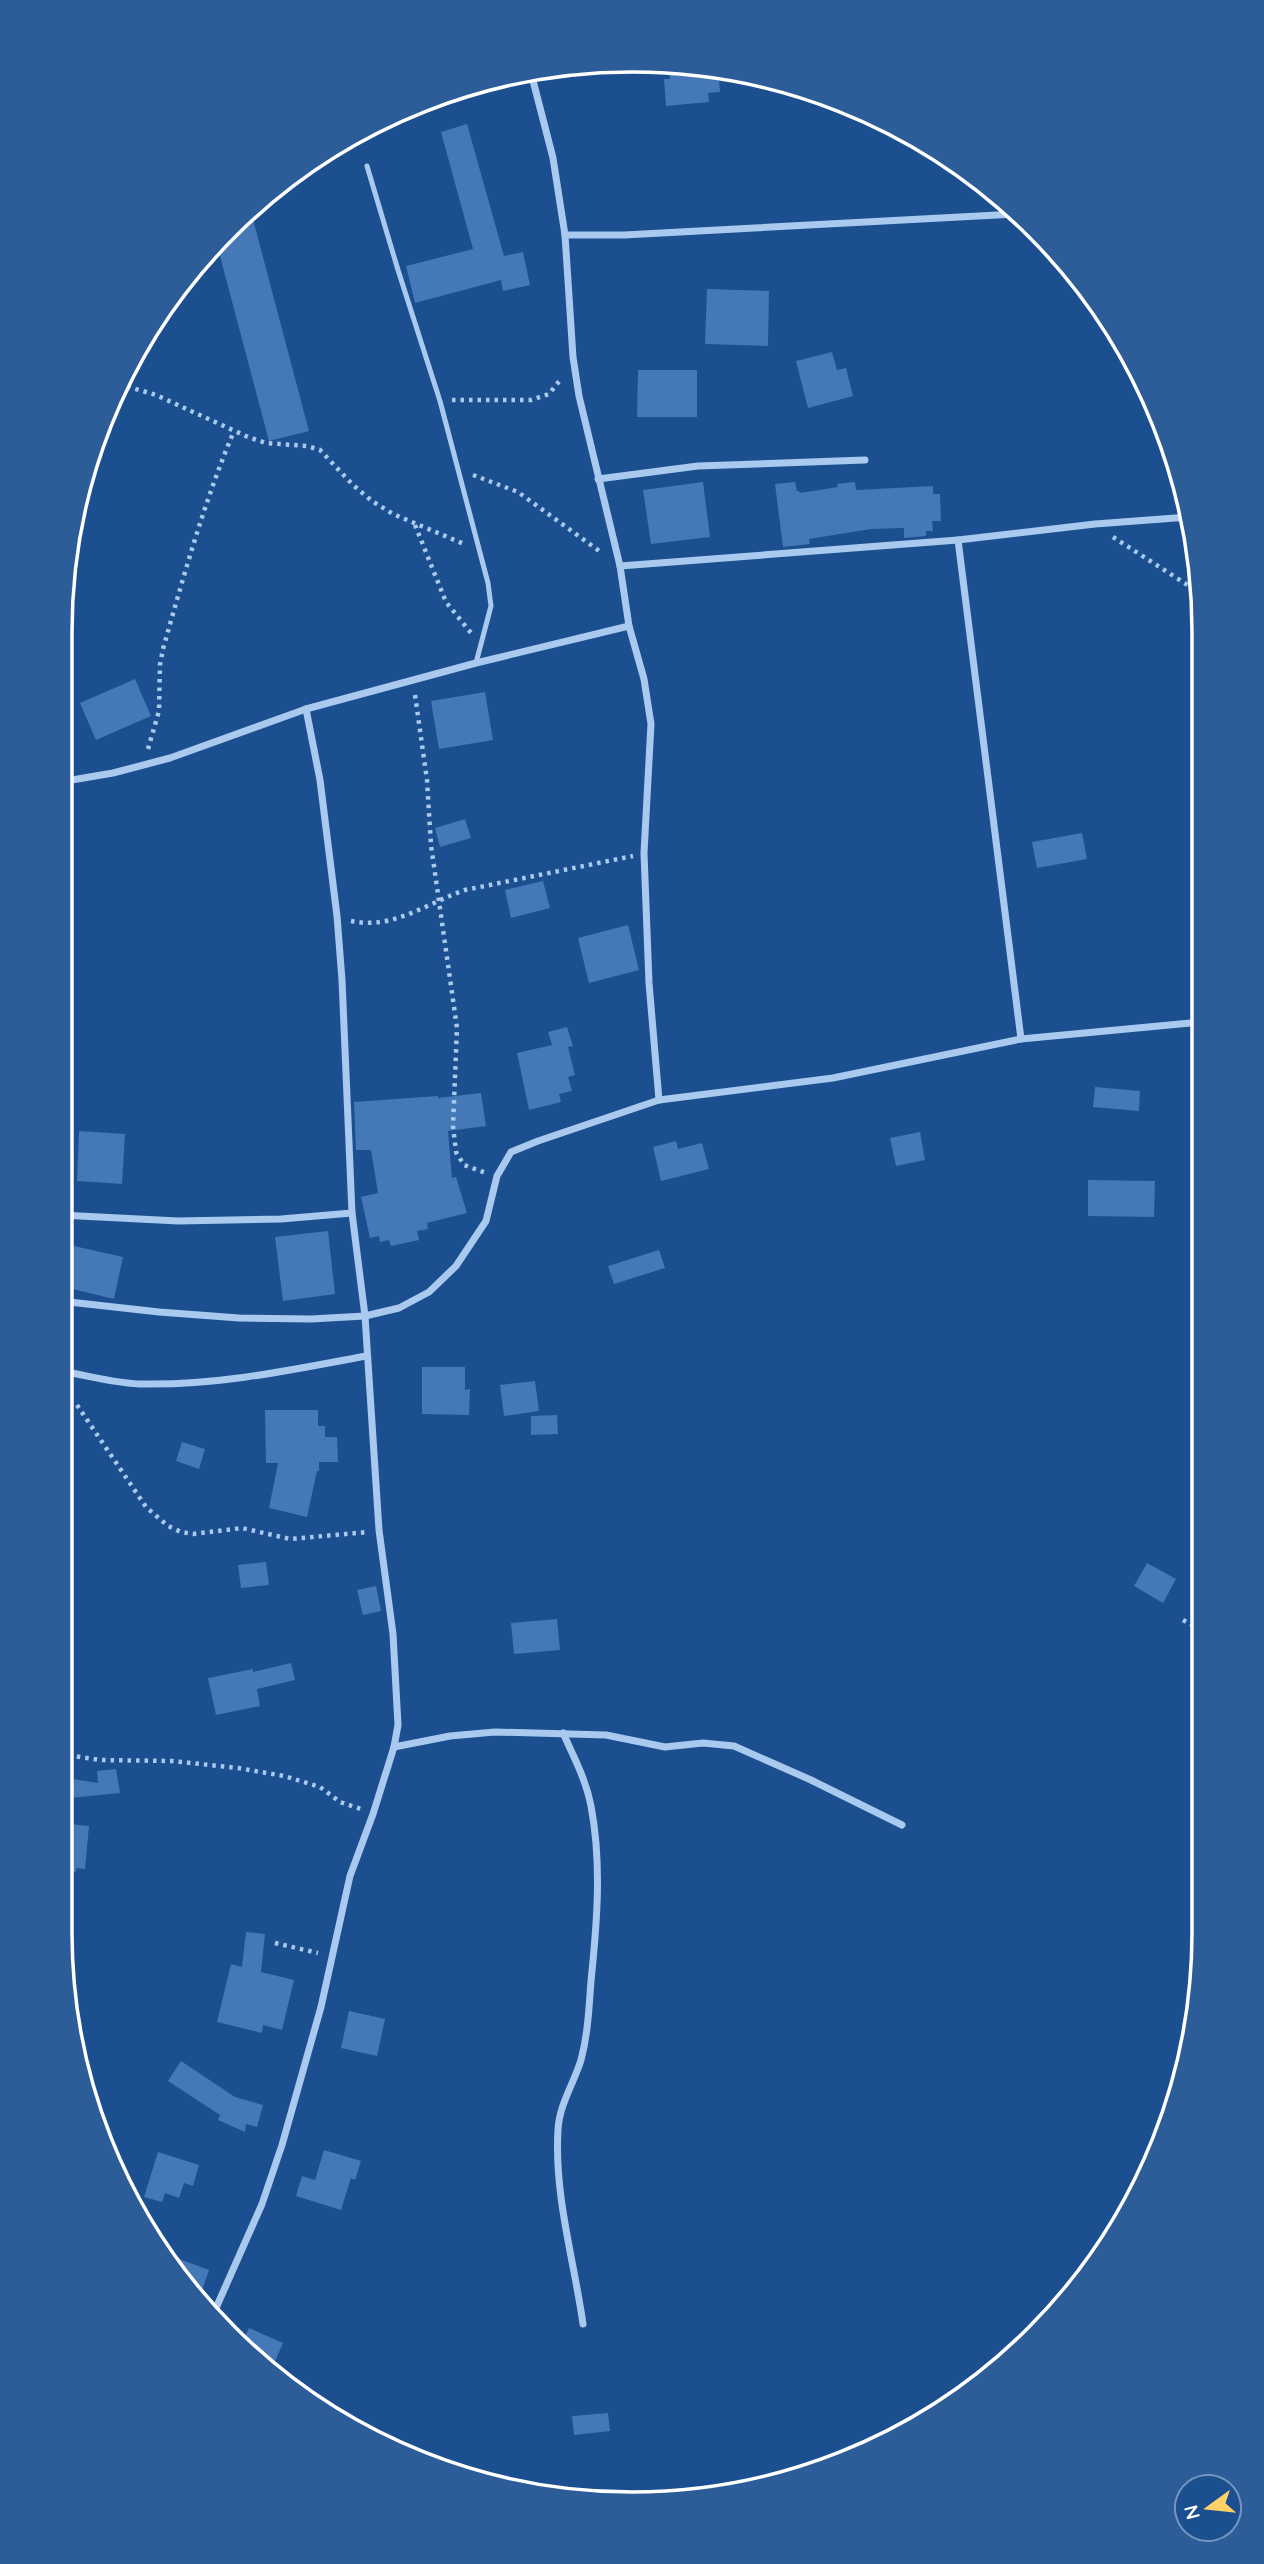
<svg xmlns="http://www.w3.org/2000/svg" width="1264" height="2564" viewBox="0 0 1264 2564" font-family="Quicksand,sans-serif">
<style>
.building{fill:#4478b7}
.lines{fill:none;stroke-linecap:round;stroke-linejoin:round}
.path{stroke:#a9c9ee;stroke-width:4.5;stroke-dasharray:3.5 5;stroke-linecap:butt}
.lane{stroke:#a9c9ee;stroke-width:5}
.street{stroke:#a9c9ee;stroke-width:7}
.rim{fill:none;stroke:#fff;stroke-width:3.5}
</style>
<rect width="100%" height="100%" fill="#1b4f8f"/>
<!-- building -->
<g class="building">
<polygon points="668,63 718,68 720,92 708,93 709,102 666,106 664,79 670,79"/>
<polygon points="467,124 504,256 523,252 530,285 503,291 501,280 415,303 406,266 473,249 441,132"/>
<polygon points="250,208 309,431 269,441 216,241 227,227"/>
<polygon points="707,289 769,291 768,346 705,344"/>
<polygon points="832,352 837,370 846,368 853,396 808,408 796,361"/>
<polygon points="638,370 697,370 697,417 637,417"/>
<polygon points="703,482 710,537 651,544 643,490"/>
<polygon points="795,482 797,491 799,491 800,493 838,487 837,484 855,482 856,490 933,486 933,494 940,494 941,521 932,521 933,531 926,531 926,536 904,538 904,528 871,529 809,539 810,544 783,547 775,484"/>
<polygon points="135,679 151,716 96,740 80,703"/>
<polygon points="485,692 493,740 439,749 431,701"/>
<polygon points="465,819 471,838 440,847 435,828"/>
<polygon points="1082,833 1087,859 1037,868 1032,842"/>
<polygon points="543,881 550,908 511,918 505,890"/>
<polygon points="628,925 639,970 589,983 578,938"/>
<polygon points="567,1027 573,1046 568,1047 575,1075 568,1077 572,1091 559,1094 561,1102 529,1110 517,1053 552,1045 548,1032"/>
<polygon points="1095,1087 1140,1091 1139,1111 1093,1107"/>
<polygon points="481,1093 486,1126 448,1131 452,1178 456,1177 467,1213 427,1223 428,1229 417,1231 419,1240 391,1246 389,1240 380,1242 379,1236 370,1238 361,1197 378,1193 371,1150 356,1150 354,1102 438,1096 438,1098"/>
<polygon points="79,1131 125,1134 122,1184 77,1181"/>
<polygon points="920,1132 925,1160 896,1166 890,1138"/>
<polygon points="676,1141 678,1149 702,1143 709,1169 661,1181 653,1147"/>
<polygon points="1088,1180 1155,1181 1154,1217 1088,1216"/>
<polygon points="328,1231 335,1294 283,1301 275,1237"/>
<polygon points="65,1244 123,1257 114,1299 60,1286 60,1267"/>
<polygon points="659,1250 665,1268 614,1284 608,1266"/>
<polygon points="422,1367 465,1367 465,1390 470,1389 469,1415 422,1414"/>
<polygon points="535,1381 539,1411 504,1416 500,1385"/>
<polygon points="265,1410 318,1410 318,1426 325,1426 325,1437 337,1437 338,1462 319,1462 319,1471 317,1471 307,1517 269,1508 278,1463 266,1463"/>
<polygon points="557,1415 558,1434 531,1435 531,1416"/>
<polygon points="182,1442 205,1449 199,1469 176,1461"/>
<polygon points="266,1562 269,1585 241,1588 238,1565"/>
<polygon points="1147,1563 1176,1579 1163,1603 1134,1586"/>
<polygon points="376,1586 381,1611 363,1615 357,1590"/>
<polygon points="557,1619 560,1650 514,1654 511,1623"/>
<polygon points="291,1663 295,1680 257,1689 260,1706 216,1715 208,1678 253,1669 253,1672"/>
<polygon points="116,1769 120,1793 60,1799 60,1777 98,1783 97,1771"/>
<polygon points="60,1823 89,1826 85,1869 76,1868 76,1872 60,1870"/>
<polygon points="246,1932 265,1934 261,1972 294,1980 282,2030 263,2025 262,2033 217,2022 231,1964 242,1967"/>
<polygon points="349,2011 385,2019 377,2056 341,2048"/>
<polygon points="181,2061 235,2097 263,2105 257,2127 246,2124 245,2132 218,2120 220,2115 168,2081"/>
<polygon points="324,2150 361,2161 355,2180 351,2178 341,2210 296,2196 302,2176 315,2180"/>
<polygon points="158,2152 199,2165 193,2186 184,2183 179,2198 165,2193 162,2202 144,2197"/>
<polygon points="163,2253 209,2270 198,2302 178,2281"/>
<polygon points="249,2328 283,2343 270,2373 254,2362 240,2347"/>
<polygon points="608,2413 610,2431 574,2435 572,2416"/>
</g>
<g class="lines">
<!-- path -->
<g class="path">
<polyline points="119,384 156,395 248,437 266,443 307,446 320,450 353,485 372,501 393,514 464,544"/>
<polyline points="452,400 531,400 549,394 561,379"/>
<polyline points="473,475 518,492 602,553"/>
<polyline points="415,525 446,602 471,633"/>
<polyline points="1113,537 1200,593"/>
<polyline points="415,695 427,780 431,845 457,1028 453,1126 456,1152 464,1165 486,1173"/>
<path d="M148 749 159 711 160 665 163 649C184 575 204 502 234 431"/>
<path d="M351 921C393 930 427 903 465 890L633 856"/>
<polyline points="77,1405 146,1507 168,1526 181,1532 193,1534 242,1528 290,1539 368,1532"/>
<polyline points="1183,1620 1203,1631"/>
<polyline points="60,1754 100,1760 172,1761 238,1768 284,1776 320,1787 340,1802 361,1809"/>
<polyline points="275,1943 318,1953"/>
</g>
<!-- lane -->
<polyline class="lane" points="367,166 398,270 440,401 488,583 491,606 476,663"/>
<!-- street -->
<g class="street">
<polyline points="530,69 553,158 565,235 573,357 579,396 620,566 629,626 644,679 651,724 644,853 649,983 659,1100"/>
<polyline points="565,235 624,235 1016,214"/>
<polyline points="598,479 698,466 865,460"/>
<polyline points="958,540 1021,1039"/>
<polyline points="620,566 958,540 1095,524 1189,517"/>
<polyline points="60,782 113,773 170,758 306,709 476,663 629,626"/>
<polyline points="60,1215 178,1221 281,1219 352,1213"/>
<polyline points="60,1301 159,1312 239,1318 311,1319 365,1316 399,1308 429,1292 456,1266 486,1221 497,1176 511,1152 538,1141 659,1100 833,1078 1021,1039 1201,1022"/>
<path d="M60 1371C87 1375 116 1384 144 1384 221 1385 291 1370 366 1356"/>
<polyline points="60,1423 67,1372 60,1322"/>
<path d="M563 1733C574 1757 586 1780 591 1806 602 1864 597 1923 591 1981 589 2007 588 2034 581 2060 574 2083 559 2105 558 2130 554 2195 574 2260 583 2324"/>
<polyline points="394,1747 450,1736 495,1732 606,1735 665,1747 703,1743 734,1746 811,1780 902,1825"/>
<polyline points="212,2317 262,2204 282,2145 321,2007 350,1876 373,1814 394,1747 398,1725 393,1634 379,1530 365,1316 352,1213 342,980 337,916 320,780 306,709"/>
</g>
</g>
<!-- crop -->
<path d="M0 0H1264V2564H0ZM632 72H632A560 560 0 0 1 1192 632V1932A560 560 0 0 1 632 2492H632A560 560 0 0 1 72 1932V632A560 560 0 0 1 632 72Z" fill="#2d5d98" fill-rule="evenodd"/>
<path class="rim" d="M632 72H632A560 560 0 0 1 1192 632V1932A560 560 0 0 1 632 2492H632A560 560 0 0 1 72 1932V632A560 560 0 0 1 632 72Z"/>
<!-- north arrow -->
<g transform="translate(1208 2508) rotate(255)"><circle r="33" fill="#1b4f8f" stroke="#7695bc" stroke-width="2"/>
<path d="M0-5L12 26L0 18L-12 26Z" fill="#ffd166"/>
<text y="-10" font-size="19" font-weight="bold" text-anchor="middle" fill="#ffffff">N</text>
</g>
</svg>
